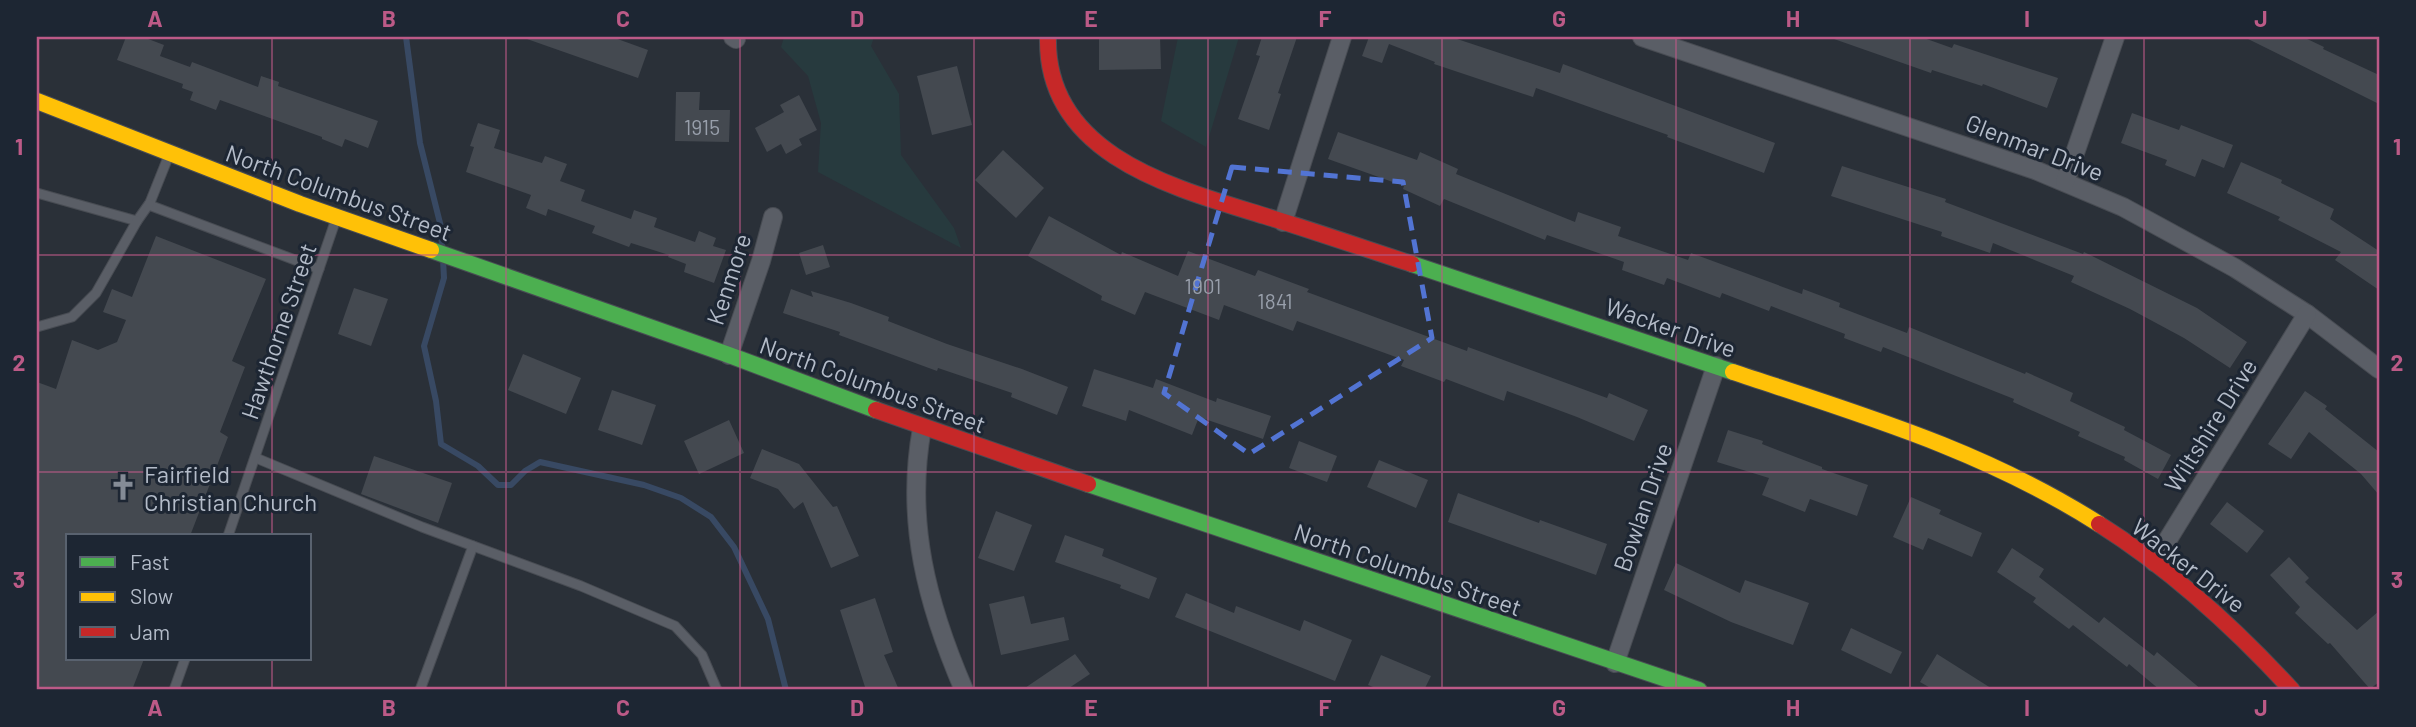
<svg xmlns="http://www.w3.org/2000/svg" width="2416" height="727" viewBox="0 0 2416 727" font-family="Barlow,sans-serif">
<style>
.green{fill:#273a3e}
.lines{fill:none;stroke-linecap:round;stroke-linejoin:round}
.stream{stroke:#384963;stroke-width:6}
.building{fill:#444950}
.lane-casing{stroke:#484c53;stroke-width:11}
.street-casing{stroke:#484c53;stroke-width:20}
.fast-casing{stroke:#484c53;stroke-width:18}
.slow-casing{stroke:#484c53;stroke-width:18}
.jam-casing{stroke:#484c53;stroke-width:18}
.lane{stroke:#5a5e66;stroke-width:9}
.street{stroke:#5a5e66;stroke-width:18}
.fast{stroke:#4caf50;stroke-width:16}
.slow{stroke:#ffc107;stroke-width:16}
.jam{stroke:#c62828;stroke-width:16}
.marked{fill:none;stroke:#5274d3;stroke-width:5;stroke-dasharray:14 9;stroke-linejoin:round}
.grid{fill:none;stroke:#bc5a87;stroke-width:2;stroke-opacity:0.55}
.labels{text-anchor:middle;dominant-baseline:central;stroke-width:6;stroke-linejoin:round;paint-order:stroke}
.number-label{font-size:21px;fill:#989fab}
.street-label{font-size:24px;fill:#b4bcc9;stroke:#1d2633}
.poi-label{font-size:24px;fill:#b4bcc9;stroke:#1d2633;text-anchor:start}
.neatline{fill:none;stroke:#bc5a87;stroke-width:2.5}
.grid-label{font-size:23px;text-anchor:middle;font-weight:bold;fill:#bc5a87}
</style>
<rect width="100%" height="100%" fill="#2a3038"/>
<!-- green -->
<g class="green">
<polygon points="784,37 874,37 871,46 899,94 901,155 954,228 961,248 818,172 821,123 808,76 781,47"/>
<polygon points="1178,37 1239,37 1206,147 1161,121"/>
</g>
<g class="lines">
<!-- stream -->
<g class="stream">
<polyline points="406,37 420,143 441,227 442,248"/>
<polyline points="443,259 444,278 424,346 436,401 441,444 478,466 498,485 511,485 525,471 540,462 644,485 681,498 711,517 734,547 768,619 786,690"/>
</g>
</g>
<!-- building -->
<g class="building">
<polygon points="126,37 143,37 164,45 160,56 190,67 192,62 258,87 261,76 279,82 278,86 378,121 368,148 345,139 342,147 322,139 322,137 220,100 216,110 190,100 193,92 182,88 183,84 117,60"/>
<polygon points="527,37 612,37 648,50 638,78 527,39"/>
<polygon points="1099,37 1160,37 1161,69 1099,70"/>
<polygon points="1262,37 1297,37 1278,93 1281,94 1269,130 1238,119 1260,56 1256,55"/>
<polygon points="1369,37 1451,37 1560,73 1563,64 1775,143 1764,173 1667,137 1668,135 1536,88 1533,97 1434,64 1435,62 1389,44 1382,63 1362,56"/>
<polygon points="1835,37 1921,37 1952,48 1954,44 2058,78 2047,108 1983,84 1982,86 1932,70 1931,73 1834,39"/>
<polygon points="2244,37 2303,37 2324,47 2323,49 2379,75 2379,104"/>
<polygon points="957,66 972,125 932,135 917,76"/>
<polygon points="676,92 700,92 699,110 730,110 729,142 675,141"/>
<polygon points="799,95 817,130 799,139 802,145 786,154 781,144 767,152 755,128 784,112 780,105"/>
<polygon points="2132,113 2179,130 2181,125 2233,145 2224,168 2202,159 2195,177 2165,165 2167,160 2121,143"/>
<polygon points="478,123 500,130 494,148 542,163 545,156 567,164 560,181 585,190 581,201 631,219 634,210 657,218 654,227 695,242 699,231 716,238 713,246 726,250 714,283 684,272 686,264 668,257 669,255 631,243 629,247 592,233 595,226 548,209 546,216 526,208 531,195 466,172 474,147 470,146"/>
<polygon points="1338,132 1417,160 1420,152 1458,169 1456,174 1575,222 1578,212 1621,227 1618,236 1688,260 1691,253 1802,294 1803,289 1840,303 1839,307 1907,333 1909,327 2025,374 2026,372 2073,393 2070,401 2125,427 2124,430 2171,455 2158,479 2124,460 2125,457 2078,436 2080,432 2013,402 2014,399 1883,347 1881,352 1844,338 1845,334 1771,306 1769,311 1722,293 1720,298 1667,278 1664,285 1622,270 1624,262 1547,235 1545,240 1444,199 1440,206 1403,189 1404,186 1328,159"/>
<polygon points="1003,150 1044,188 1016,218 975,180"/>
<polygon points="2241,162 2282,180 2281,183 2334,209 2330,219 2379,251 2379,290 2335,260 2341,252 2278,220 2280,217 2227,193"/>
<polygon points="1842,166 1946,199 1945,202 2083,254 2084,252 2197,308 2247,342 2230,368 2184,338 2130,309 2071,282 2074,276 1993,243 1990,253 1941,236 1942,232 1831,196"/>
<polygon points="1049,216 1121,255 1122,252 1178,276 1188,251 1255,276 1258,270 1309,289 1307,292 1467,351 1468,347 1607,398 1609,393 1648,410 1634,441 1577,417 1507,391 1504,401 1446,379 1444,382 1401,366 1404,360 1297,321 1293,331 1224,305 1219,320 1145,292 1135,315 1101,300 1102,296 1028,256"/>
<polygon points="156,236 266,279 232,361 245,367 220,432 228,437 190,536 68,536 68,659 144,659 132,690 37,690 37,382 56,389 72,340 98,350 117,342 126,320 103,312 112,289 132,297"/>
<polygon points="823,245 830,267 806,275 799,253"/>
<polygon points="354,288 388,299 371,346 338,334"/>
<polygon points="791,289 813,297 811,291 851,303 889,317 888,321 947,344 1022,369 1068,387 1057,415 1011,397 1012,393 938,368 937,371 839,335 840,332 783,313"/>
<polygon points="523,354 581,378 566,414 508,390"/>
<polygon points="1094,369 1153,388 1156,379 1216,402 1217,398 1271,416 1263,439 1199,417 1192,435 1129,410 1126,421 1082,406"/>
<polygon points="612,390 656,405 642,445 598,430"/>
<polygon points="2305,391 2327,406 2325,409 2379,452 2379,495 2361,474 2309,432 2291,459 2268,444"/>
<polygon points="729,420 744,453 699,474 684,441"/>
<polygon points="1728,430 1763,441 1762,444 1822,467 1822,469 1868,485 1857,516 1810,499 1805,512 1762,495 1769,478 1717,462"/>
<polygon points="1299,441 1337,456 1327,482 1289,468"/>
<polygon points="762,449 799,464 833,507 837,506 859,556 831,568 803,502 794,509 778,489 750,478"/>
<polygon points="374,456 452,483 438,523 361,494"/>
<polygon points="1379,460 1428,480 1416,508 1367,487"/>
<polygon points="1458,493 1539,523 1540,520 1607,544 1596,575 1448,522"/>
<polygon points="1911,497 1941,510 1939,514 1982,533 1972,557 1928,538 1923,550 1893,537"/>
<polygon points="2227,502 2264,531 2247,553 2210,524"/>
<polygon points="996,511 1032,525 1014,571 978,558"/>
<polygon points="1065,535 1104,549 1102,556 1157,578 1149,599 1120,588 1121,585 1055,562"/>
<polygon points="2012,548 2044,569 2039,577 2099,623 2104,617 2154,656 2157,652 2202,690 2160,690 2129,664 2127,667 2073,625 2069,629 2033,602 2036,598 1997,572"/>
<polygon points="2289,557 2309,578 2305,582 2357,630 2379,611 2379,682 2370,689 2330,643 2328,644 2295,613 2300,607 2270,575"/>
<polygon points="1676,563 1740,593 1745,580 1809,603 1793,645 1731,622 1664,590"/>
<polygon points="1186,593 1234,613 1236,606 1300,631 1304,620 1352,640 1335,681 1175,617"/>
<polygon points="1024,596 1031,624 1064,617 1069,640 1001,655 989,604"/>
<polygon points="875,598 893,652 884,655 899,690 866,690 840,610"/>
<polygon points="1851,628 1902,652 1891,674 1841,650"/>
<polygon points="1075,654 1090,674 1066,690 1022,690"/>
<polygon points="1937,654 1994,690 1934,690 1920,682"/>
<polygon points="1381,655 1431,676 1424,690 1381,690 1368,685"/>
</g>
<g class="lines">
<defs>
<g id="lane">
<polyline points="169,155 149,205 319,269"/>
<polyline points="37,193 137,221 149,204"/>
<polyline points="37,327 72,317 96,293 137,221"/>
<polyline points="256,458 422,527 581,586 675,626 702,655 717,690"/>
<polyline points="228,536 336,219"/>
<polyline points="174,690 185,659"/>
<polyline points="420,690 473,546"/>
</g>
<g id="street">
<polyline points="733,37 736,39"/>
<polyline points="1642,37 2035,170 2123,207 2235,268 2307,314 2379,369"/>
<polyline points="2065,182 2115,37"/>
<polyline points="1283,222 1342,37"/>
<polyline points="729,355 761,261 773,217"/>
<path d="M922 428C905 522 927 604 964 690"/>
<polyline points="2154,562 2307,314"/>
<polyline points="1615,663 1716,366"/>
</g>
<g id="fast">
<polyline points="431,250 729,355 876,410"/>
<polyline points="1412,264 1733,372"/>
<polyline points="1088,484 1699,690"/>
</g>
<g id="slow">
<polyline points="37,101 300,204 431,250"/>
<path d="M1733 372C1862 415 1983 450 2099 524"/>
</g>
<g id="jam">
<path d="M1048 37C1045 155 1174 188 1265 216 1314 231 1363 248 1412 264"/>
<polyline points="876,410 1088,484"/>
<path d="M2099 524C2172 570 2234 627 2292 690"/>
</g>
</defs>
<!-- lane casing -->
<use href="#lane" class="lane-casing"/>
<!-- street casing -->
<use href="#street" class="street-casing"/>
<!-- fast casing -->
<use href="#fast" class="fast-casing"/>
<!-- slow casing -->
<use href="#slow" class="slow-casing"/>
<!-- jam casing -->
<use href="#jam" class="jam-casing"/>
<!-- lane -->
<use href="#lane" class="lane"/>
<!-- street -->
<use href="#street" class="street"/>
<!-- fast -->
<use href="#fast" class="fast"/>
<!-- slow -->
<use href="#slow" class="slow"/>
<!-- jam -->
<use href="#jam" class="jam"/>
</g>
<!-- marked area -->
<path class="marked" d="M1232 167 1403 182 1432 338 1249 454 1164 393Z"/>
<!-- grid -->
<path class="grid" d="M272 37V536M506 37V690M740 37V690M974 37V690M1208 37V690M1442 37V690M1676 37V690M1910 37V690M2144 37V690M37 255H2379M37 472H2379M272 659V690"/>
<!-- icons -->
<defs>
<symbol id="church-bare" viewBox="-9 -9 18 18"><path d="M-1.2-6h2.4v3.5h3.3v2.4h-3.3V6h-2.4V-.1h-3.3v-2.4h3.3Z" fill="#848b96" stroke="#1d2633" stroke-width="2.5" paint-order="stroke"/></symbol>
</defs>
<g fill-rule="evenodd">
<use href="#church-bare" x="104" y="468" width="38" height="38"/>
</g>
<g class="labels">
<!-- number labels -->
<g class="number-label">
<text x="702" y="126">1915</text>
<text x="1203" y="285">1901</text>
<text x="1275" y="300">1841</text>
</g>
<!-- street labels -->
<g class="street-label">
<text transform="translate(2035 147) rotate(21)">Glenmar Drive</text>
<text transform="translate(339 192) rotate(20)">North Columbus Street</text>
<text transform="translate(728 279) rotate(-72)">Kenmore</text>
<text transform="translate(1671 327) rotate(19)">Wacker Drive</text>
<text transform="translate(278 331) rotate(-71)">Hawthorne Street</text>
<text transform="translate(873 384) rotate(20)">North Columbus Street</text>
<text transform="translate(2210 425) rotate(-58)">Wiltshire Drive</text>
<text transform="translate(1642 507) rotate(-71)">Bowlan Drive</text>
<text transform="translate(2189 565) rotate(38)">Wacker Drive</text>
<text transform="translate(1408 569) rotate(19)">North Columbus Street</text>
</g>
<!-- poi labels -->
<g class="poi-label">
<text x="144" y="473">Fairfield<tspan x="144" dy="28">Christian Church</tspan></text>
</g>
</g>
<!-- border -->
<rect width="2416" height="727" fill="none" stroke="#1d2633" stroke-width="77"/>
<!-- legend -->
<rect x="66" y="534" width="245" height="126" fill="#1d2633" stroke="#59626f" stroke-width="2"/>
<rect x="80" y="557" width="35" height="10" fill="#4caf50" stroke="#59626f" stroke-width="2"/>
<text x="130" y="570" font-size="21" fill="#b4bcc9">Fast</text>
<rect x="80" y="592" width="35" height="10" fill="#ffc107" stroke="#59626f" stroke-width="2"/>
<text x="130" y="604" font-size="21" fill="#b4bcc9">Slow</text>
<rect x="80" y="627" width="35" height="10" fill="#c62828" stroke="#59626f" stroke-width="2"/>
<text x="130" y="640" font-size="21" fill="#b4bcc9">Jam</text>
<rect x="38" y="38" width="2340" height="650" class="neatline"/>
<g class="grid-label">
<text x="155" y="27">A</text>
<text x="389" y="27">B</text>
<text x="623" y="27">C</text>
<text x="857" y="27">D</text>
<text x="1091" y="27">E</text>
<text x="1325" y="27">F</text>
<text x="1559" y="27">G</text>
<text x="1793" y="27">H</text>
<text x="2027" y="27">I</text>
<text x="2261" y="27">J</text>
<text x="19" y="155">1</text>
<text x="2397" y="155">1</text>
<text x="19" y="371">2</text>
<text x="2397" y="371">2</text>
<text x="19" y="588">3</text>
<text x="2397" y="588">3</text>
<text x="155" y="716">A</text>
<text x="389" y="716">B</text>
<text x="623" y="716">C</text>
<text x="857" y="716">D</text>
<text x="1091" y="716">E</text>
<text x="1325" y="716">F</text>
<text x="1559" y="716">G</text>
<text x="1793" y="716">H</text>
<text x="2027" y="716">I</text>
<text x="2261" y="716">J</text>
</g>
</svg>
